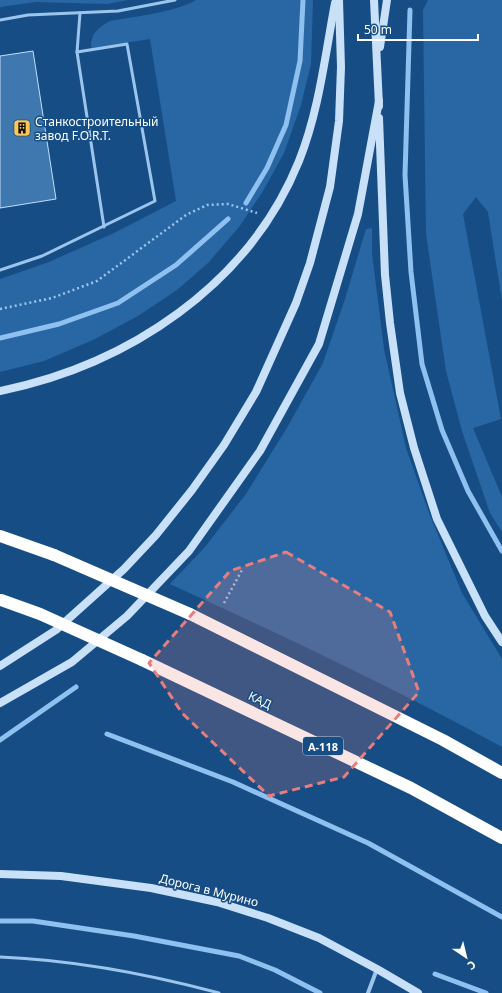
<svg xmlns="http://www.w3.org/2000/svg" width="502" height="993" viewBox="0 0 502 993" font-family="'Noto Sans',sans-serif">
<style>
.green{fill:#2967a4}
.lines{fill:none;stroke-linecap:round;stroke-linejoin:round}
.stream{stroke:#8ec0f0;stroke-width:5}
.building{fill:#3f77af;stroke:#c1defa}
.path{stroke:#9cc5ed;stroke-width:2.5;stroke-dasharray:2 3;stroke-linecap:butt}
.lane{stroke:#9cc5ed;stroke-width:3}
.street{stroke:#9cc5ed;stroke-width:4}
.secondary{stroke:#c9e0f9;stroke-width:8}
.highway{stroke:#fff;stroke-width:12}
.highway-bridge{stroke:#fff;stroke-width:12}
.marked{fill:#e67e7e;fill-opacity:0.2;stroke:#e67e7e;stroke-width:3;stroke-dasharray:8 5;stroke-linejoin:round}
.labels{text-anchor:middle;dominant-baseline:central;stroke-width:3;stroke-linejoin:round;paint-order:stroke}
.shield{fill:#174d85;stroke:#b9cada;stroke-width:1}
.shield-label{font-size:11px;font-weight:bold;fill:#fff}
.poi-label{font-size:12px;fill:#fff;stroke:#174d85;text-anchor:start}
.street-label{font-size:12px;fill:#fff;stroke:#174d85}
</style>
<rect width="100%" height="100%" fill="#174d85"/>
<!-- green -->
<g class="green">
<polygon points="0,0 128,0 107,4 36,2 0,7"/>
<path d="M196 0H313L311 64 301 105 284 153 263 191 239 227 208 263 177 290 138 316 93 340 44 361 0 372V279L49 262 114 233 176 201 150 39 92 48 91 46C91 33 99 27 110 21 133 17 176 12 196 0Z"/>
<polygon points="428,0 502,0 502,301 488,212 476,197 463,214 501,419 473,428 502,497 502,532 490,513 462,431 446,371 426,234 423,10"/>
<path d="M372 228V254L384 349 406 448 429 513 462 593 502 659V747C394 688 282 635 170 584L205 547 246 494 288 426 323 363 345 299 366 229Z"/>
</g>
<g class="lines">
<!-- stream -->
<g class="stream">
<polyline points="410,10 405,175 411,272 422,364 442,430 468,491 502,551"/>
<polyline points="246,203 267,168 286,125 300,61 303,0"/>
<polyline points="0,338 59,324 118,303 176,265 228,219"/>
<polyline points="107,734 233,782 368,843 502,917"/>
<polyline points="0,740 76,687"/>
<polyline points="0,921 33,921 134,936 239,956 275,970 320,993"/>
<polyline points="435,974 486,993"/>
</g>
</g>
<!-- building -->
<polygon class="building" points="33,51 56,199 0,208 0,56"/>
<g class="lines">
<!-- path -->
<g class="path">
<polyline points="0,309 52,298 97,281 186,215 207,205 228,204 257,213"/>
<polyline points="224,603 242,570"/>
</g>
<!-- lane -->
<g class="lane">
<polyline points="80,13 77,52 104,227"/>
<polyline points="0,20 28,15 118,11 175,0"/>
<polyline points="0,270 42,256 155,201 127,44 77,52"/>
<path d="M0 957C74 960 148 974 219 993"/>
</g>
<!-- street -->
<polyline class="street" points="368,993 377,969"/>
<!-- secondary -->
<g class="secondary">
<polyline points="374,0 379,106"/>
<polyline points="380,47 387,0"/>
<polyline points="379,118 385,275 390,323 400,393 414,448 437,519 485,616 502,642"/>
<path d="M0 391C128 365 249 285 299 161 319 111 325 56 335 3"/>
<polyline points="0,666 56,630 124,569 156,535 192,490 224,445 256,392 296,303 310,263 330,187 339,121 341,67 339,0"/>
<polyline points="0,703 72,662 127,616 189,551 260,451 319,344 358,214 379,101"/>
<polyline points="0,874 61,876 151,888 217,902 268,918 319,938 377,969 418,993"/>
</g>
<!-- highway -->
<g class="highway">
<polyline points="0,536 54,555"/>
<polyline points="190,614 443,740 502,773"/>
<polyline points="142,660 411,788 502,838"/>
</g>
<!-- highway-bridge -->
<g class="highway-bridge">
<polyline points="54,555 190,614"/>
<polyline points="1,600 40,614 142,660"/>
</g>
</g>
<!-- marked area -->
<path class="marked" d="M286 552 390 612 419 692 344 777 269 796 182 713 149 663 230 571Z"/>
<!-- icons -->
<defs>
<symbol id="building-square" viewBox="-11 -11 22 22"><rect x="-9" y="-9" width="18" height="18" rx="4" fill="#ffc658" stroke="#174d85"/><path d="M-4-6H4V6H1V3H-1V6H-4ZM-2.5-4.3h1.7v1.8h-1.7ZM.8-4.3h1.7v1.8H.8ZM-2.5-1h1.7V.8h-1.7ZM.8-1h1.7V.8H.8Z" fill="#111"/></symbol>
</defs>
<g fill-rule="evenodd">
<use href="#building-square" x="12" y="118" width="20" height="20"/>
</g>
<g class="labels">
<!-- shield labels -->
<rect class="shield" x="303" y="737" width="40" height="18" rx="3"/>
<g class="shield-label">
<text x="323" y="746">А-118</text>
</g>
<!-- poi labels -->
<g class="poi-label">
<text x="35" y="121">Станкостроительный<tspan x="35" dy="14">завод F.O.R.T.</tspan></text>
</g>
<!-- street labels -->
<g class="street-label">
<text transform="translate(260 700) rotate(26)">КАД</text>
<text transform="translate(209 890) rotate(14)">Дорога в Мурино</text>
</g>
</g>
<!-- north arrow -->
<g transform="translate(466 957) rotate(145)" stroke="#174d85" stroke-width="3" paint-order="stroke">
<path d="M0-3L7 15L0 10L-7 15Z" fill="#ffffff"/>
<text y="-6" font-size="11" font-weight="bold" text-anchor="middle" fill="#ffffff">С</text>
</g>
<!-- scale -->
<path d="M358 34v6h120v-6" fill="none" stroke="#ffffff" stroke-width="2"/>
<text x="364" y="34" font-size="12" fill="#ffffff" stroke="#174d85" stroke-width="3" paint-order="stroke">50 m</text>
</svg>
